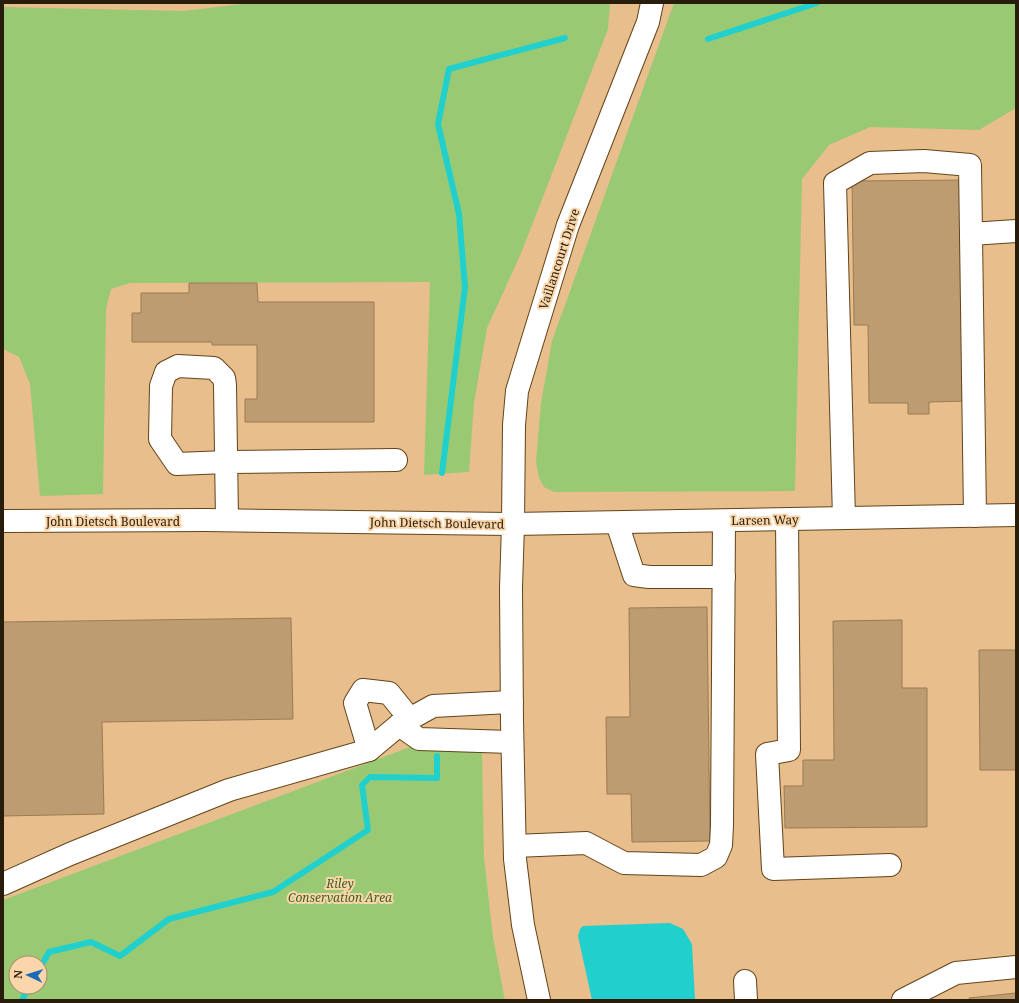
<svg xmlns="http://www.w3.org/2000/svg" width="1019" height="1003" viewBox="0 0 1019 1003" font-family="'Noto Serif',serif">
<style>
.built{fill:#e7be8c}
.green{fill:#99ca73;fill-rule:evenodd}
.water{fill:#21d0cd}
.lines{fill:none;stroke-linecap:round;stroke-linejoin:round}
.stream{stroke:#21d0cd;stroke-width:6}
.building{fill:#be9c72;stroke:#9c7b52}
.minor-casing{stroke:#62441a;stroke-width:24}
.minor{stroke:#fff;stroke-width:22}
.labels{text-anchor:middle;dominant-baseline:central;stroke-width:4;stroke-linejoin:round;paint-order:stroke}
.street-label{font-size:12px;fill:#281c0a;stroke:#fad6aa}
.park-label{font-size:12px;font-style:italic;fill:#3c5c20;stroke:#fad6aa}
</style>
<rect width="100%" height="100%" fill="#edc99d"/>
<!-- built -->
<polygon class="built" points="3,3 1016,3 1016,1000 505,1000 493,937 484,857 482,748 410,747 3,900"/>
<!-- green -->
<g class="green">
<polygon points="250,3 610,3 608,29 522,251 487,328 474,403 469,472 424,475 430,282 130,283 111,289 106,309 103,494 40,496 30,384 19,357 3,349 3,7 184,11"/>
<polygon points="674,3 1016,3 1016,108 979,130 870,127 829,145 802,179 795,491 554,492 544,487 539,478 536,462 541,403 552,341"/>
<path d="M410 747 482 748 484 857 493 937 505 1000H3V900ZM16 963H40V987H16Z"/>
</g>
<!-- water -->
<polygon class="water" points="670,923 683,929 692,944 695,1000 592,1000 578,936 580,929 583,926"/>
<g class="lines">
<!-- stream -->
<g class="stream">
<polyline points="708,39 817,3"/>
<polyline points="442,473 465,287 459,214 438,124 449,69 565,38"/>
<polyline points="40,968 49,952 91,942 120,956 169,919 273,892 368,830 362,785 370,777 437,778 437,756"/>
<polyline points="22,1000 29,987"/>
</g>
</g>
<!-- building -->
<g class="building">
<polygon points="966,180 968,401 929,402 929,414 908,414 908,403 869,403 868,325 854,325 852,181"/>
<polygon points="189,283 257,283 258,302 374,302 374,422 245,422 245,399 257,399 257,345 212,345 212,342 132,342 132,313 141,313 141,293 189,293"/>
<polygon points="707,607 710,841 632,842 631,794 607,794 606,717 630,717 629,608"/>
<polygon points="291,618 293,719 102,722 104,814 3,816 3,622"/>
<polygon points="902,620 902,688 927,688 927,827 785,828 784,786 803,786 803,760 834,760 833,621"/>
<polygon points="979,650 1016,650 1016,770 980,770"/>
<polygon points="1016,993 1016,1000 969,1000 969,998"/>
</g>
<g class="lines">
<defs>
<g id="minor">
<polyline points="652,3 648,22 568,225 517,391 514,425 513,524 1016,515"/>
<polyline points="971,234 1016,231"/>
<polyline points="844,518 835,183 870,163 924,161 970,165 975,516"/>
<polyline points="227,520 225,385 224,378 214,368 178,366 166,372 161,386 160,439 177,464 226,462 396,460"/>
<polyline points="787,520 789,750 767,754 773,869 890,865"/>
<polyline points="3,521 205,520 513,524 511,588 512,721 515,859 523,925 539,1000"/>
<polyline points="617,523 634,575 649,577 724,577"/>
<polyline points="399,725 419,739 512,742"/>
<polyline points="369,750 355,703 363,690 389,693 410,719"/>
<polyline points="515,846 586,843 624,863 701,865 716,857 721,845 722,825 724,521"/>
<polyline points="3,884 70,854 229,790 369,750 399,725 433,706 512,702"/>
<polyline points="745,981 746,1000"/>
<polyline points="903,1000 956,973 1016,967"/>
</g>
</defs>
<!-- minor casing -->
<use href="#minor" class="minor-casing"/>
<!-- minor -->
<use href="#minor" class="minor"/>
</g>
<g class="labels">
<!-- street labels -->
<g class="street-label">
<text transform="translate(559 259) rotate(-72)">Vaillancourt Drive</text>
<text transform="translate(765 520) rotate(-1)">Larsen Way</text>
<text x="113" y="521">John Dietsch Boulevard</text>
<text transform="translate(437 523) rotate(1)">John Dietsch Boulevard</text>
</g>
<!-- park labels -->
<g class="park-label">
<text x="340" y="883">Riley<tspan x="340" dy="14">Conservation Area</tspan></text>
</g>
</g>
<!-- border -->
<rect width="1019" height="1003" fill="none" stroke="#281c0a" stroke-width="8"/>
<!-- north arrow -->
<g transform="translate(28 975) rotate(274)"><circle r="19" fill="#fad6aa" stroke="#a68c6a"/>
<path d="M0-3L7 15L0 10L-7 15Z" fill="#1a6ab9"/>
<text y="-6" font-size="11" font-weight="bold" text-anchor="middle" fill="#281c0a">N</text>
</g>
</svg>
